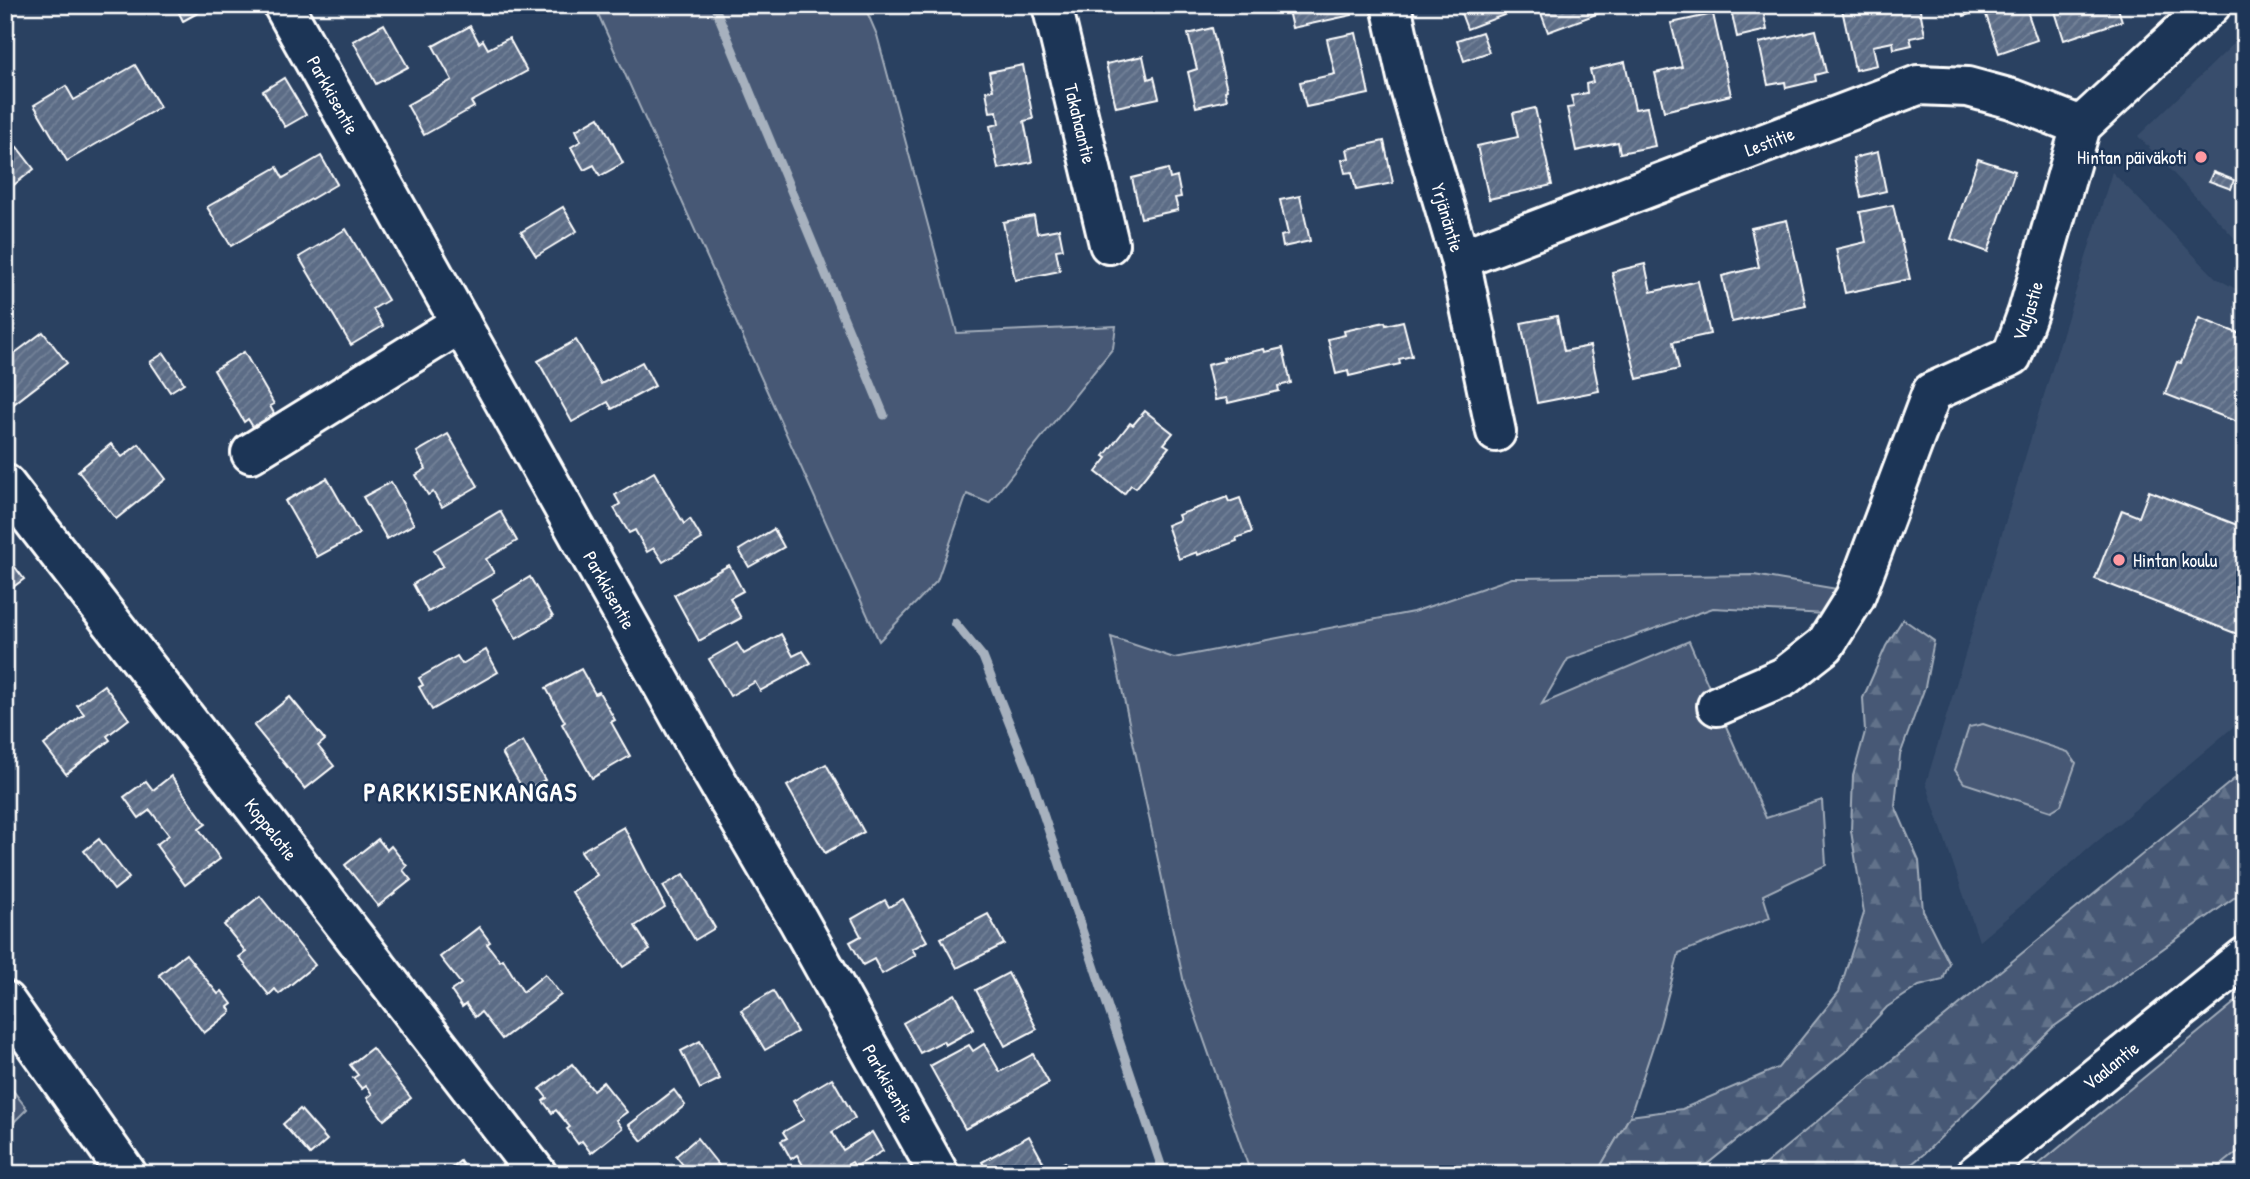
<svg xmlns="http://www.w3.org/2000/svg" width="2250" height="1179" viewBox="0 0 2250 1179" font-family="'Patrick Hand',sans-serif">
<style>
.built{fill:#394e6c}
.grass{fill:#465975;stroke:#a2acba;stroke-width:2}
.forest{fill:url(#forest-firs);stroke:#a2acba;stroke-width:2}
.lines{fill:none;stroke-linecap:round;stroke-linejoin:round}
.stream{stroke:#a7b1be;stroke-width:9}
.building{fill:url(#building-hatch);stroke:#fff;stroke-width:2}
.minor-casing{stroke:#fff;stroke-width:44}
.major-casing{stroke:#fff;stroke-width:44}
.minor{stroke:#1d3557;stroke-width:38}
.major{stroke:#1d3557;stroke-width:38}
.poi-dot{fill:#ff9aa2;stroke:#1d3557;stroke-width:2.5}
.labels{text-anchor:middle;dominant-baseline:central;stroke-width:5;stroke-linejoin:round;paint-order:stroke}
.street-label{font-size:19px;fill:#fff;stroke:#1d3557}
.poi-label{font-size:19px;fill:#fff;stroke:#1d3557;text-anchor:end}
.district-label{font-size:26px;font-weight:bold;letter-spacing:2px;fill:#fff;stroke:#1d3557}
</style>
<defs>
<pattern id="forest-firs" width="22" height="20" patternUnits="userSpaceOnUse" patternTransform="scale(1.75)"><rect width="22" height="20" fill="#465975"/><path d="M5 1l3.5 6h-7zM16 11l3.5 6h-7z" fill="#62728a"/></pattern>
<pattern id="building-hatch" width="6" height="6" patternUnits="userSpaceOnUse" patternTransform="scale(1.75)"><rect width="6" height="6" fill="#5b6c86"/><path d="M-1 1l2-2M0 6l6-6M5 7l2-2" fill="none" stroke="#748298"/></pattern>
</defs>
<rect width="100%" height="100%" fill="#2a4161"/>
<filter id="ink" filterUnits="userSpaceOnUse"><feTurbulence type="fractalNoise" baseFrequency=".0143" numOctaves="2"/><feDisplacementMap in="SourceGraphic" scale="14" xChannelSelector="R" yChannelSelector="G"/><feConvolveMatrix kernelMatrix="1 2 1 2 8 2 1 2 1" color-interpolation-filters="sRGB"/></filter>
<g filter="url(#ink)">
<!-- built -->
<g class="built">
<polygon points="2245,33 2245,249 2138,136"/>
<polygon points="2112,172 2216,278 2245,294 2245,717 1979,941 1926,783"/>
<polygon points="2245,1146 2245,1174 2210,1174"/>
</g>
<!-- grass -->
<g class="grass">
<polygon points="594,5 864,5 877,35 957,333 1116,326 1113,348 989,503 967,494 937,581 879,641"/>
<polygon points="1754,575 1837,589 1826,614 1713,608 1568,659 1542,704 1689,641 1766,818 1822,800 1826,865 1763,895 1770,918 1679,953 1660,1025 1630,1116 1596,1174 1251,1174 1184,983 1111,637 1174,658 1413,612 1512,578"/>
<polygon points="1983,724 2068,752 2076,763 2061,805 2051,811 1964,783 1955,770 1969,727"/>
<polygon points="2245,994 2245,1146 2210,1174 2027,1174"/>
</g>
<!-- forest -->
<g class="forest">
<polygon points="1903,619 1934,641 1925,687 1900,755 1895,806 1919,861 1923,911 1949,963 1943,980 1919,986 1887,1007 1845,1052 1695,1174 1596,1174 1630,1116 1682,1109 1778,1068 1839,992 1864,913 1851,831 1853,776 1865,732 1863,698 1886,646"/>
<polygon points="2245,770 2245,890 2052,1028 1925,1153 1900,1174 1753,1174"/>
<polygon points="5,1080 27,1109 5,1131"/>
</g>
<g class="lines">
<!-- stream -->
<g class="stream">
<polyline points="714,5 884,415"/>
<polyline points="955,623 983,657 1031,778 1164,1174"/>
</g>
</g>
<!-- building -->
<g class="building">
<polygon points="175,5 212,5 183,21"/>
<polygon points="1350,5 1352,15 1292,28 1287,6"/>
<polygon points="1458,5 1519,5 1520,9 1467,29"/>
<polygon points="1538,5 1599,5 1602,12 1548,32"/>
<polygon points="1730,5 1762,5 1767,30 1737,37"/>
<polygon points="1919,5 1925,35 1910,38 1912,45 1894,49 1893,42 1873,46 1877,65 1855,70 1842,9 1855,5"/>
<polygon points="1960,5 2025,5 2037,40 1999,53 1984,9 1964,16"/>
<polygon points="2053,5 2117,5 2122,21 2064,40"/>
<polygon points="1713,14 1731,95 1664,111 1655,73 1682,67 1671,23"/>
<polygon points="384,24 408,67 376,84 353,41"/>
<polygon points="470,26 479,43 483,40 488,49 509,38 527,71 471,102 474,107 424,135 407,105 452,80 433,46"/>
<polygon points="1212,28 1227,90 1225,91 1227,100 1196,107 1188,72 1197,69 1188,34"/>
<polygon points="1816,30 1826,72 1815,75 1816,81 1786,88 1785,82 1768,85 1759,43"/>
<polygon points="1482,32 1489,52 1464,61 1457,40"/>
<polygon points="1356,33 1369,94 1306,107 1300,82 1335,74 1327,39"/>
<polygon points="1143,56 1148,79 1154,77 1159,98 1116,107 1106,64"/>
<polygon points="1625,62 1635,109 1647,107 1655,146 1620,153 1618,142 1576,151 1567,108 1574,107 1571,96 1587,93 1586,84 1593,82 1590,70"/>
<polygon points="135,65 160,107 67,161 34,105 66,86 74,100"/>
<polygon points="1023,65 1033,119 1024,121 1032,162 998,169 990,126 999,124 997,111 990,112 986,91 993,90 989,72"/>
<polygon points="284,78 306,115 285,127 263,91"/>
<polygon points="1535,108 1552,185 1489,199 1477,146 1518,137 1513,113"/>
<polygon points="599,117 623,163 600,176 594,165 584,170 571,147 581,141 576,130"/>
<polygon points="5,141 13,150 17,147 34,169 5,192"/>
<polygon points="1384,141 1393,183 1356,190 1352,172 1345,173 1342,160 1349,158 1347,149"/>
<polygon points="1878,152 1886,191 1861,197 1853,158"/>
<polygon points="321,156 337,184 231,246 207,207 277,167 283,178"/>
<polygon points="1978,159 2015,171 1988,252 1951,239"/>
<polygon points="1168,169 1170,179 1177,177 1181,197 1175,198 1178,210 1141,218 1132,178"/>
<polygon points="2213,172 2234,180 2231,189 2209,181"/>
<polygon points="1300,196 1310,241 1283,247 1281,236 1288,234 1280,200"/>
<polygon points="1893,205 1910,279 1845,293 1836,249 1866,242 1860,212"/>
<polygon points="563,207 577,231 536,256 521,232"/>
<polygon points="1034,216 1037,233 1059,229 1063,249 1056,250 1060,271 1015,280 1003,222"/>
<polygon points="1787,220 1806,306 1732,322 1722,276 1759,267 1751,228"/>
<polygon points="346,229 388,300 373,309 383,326 351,345 299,257"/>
<polygon points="1645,264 1651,292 1698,281 1710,334 1673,342 1679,369 1637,379 1612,272"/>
<polygon points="1557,316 1564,351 1590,346 1599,391 1537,403 1521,323"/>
<polygon points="2199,318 2245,336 2245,425 2165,394 2177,362 2181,363"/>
<polygon points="1403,321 1412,356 1399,359 1400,364 1349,376 1348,371 1336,374 1328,339 1345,335 1344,331 1385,322 1386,325"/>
<polygon points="43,332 67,363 11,406 5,398 5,349 11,356"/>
<polygon points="576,340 601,384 642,362 655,386 612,409 608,402 572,422 538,361"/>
<polygon points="1283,348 1291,383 1278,386 1279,391 1228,403 1227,398 1215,400 1207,365 1224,361 1223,358 1264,349 1265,352"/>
<polygon points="244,352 274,404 270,406 275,415 253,427 248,419 244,422 214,370"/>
<polygon points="164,353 184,383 170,392 150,362"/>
<polygon points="1145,411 1173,433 1164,444 1169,447 1136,488 1131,485 1124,494 1096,472 1107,458 1104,456 1130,423 1133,425"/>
<polygon points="448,434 478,486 442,507 433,492 428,495 416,475 426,469 417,452"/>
<polygon points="111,444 122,457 139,444 166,479 116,519 78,471"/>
<polygon points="654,472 684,524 690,519 702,539 663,562 654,548 647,552 635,530 629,533 614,508 620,504 615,495"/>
<polygon points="327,478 359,534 317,557 285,501"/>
<polygon points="391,482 414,524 387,539 363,497"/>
<polygon points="2149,491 2245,528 2245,637 2095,579 2122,510 2139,517"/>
<polygon points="1227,497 1229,502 1240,498 1252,532 1236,538 1237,541 1198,555 1197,552 1179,559 1167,525 1180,520 1178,515"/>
<polygon points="500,511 517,541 486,559 494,573 428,612 413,584 443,566 434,550"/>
<polygon points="774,529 784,547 749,567 739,550"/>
<polygon points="729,565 743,591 730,598 741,618 699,641 674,595"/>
<polygon points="15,567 24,579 5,593 5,575"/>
<polygon points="530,577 553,617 516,639 493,599"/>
<polygon points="781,634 793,656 803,651 811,663 760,691 755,682 730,696 709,659 737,643 744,654"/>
<polygon points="486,650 498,672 432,710 419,687 423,685 419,678 457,656 462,664"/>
<polygon points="581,669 595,694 599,692 615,720 611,722 630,756 592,778 562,724 565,722 546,688"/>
<polygon points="104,685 129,719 107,736 110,740 66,774 44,745 84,714 77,705"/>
<polygon points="290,697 325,740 318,746 334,766 305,789 254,726"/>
<polygon points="523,741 545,780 524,791 502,753"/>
<polygon points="826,764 864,832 825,853 787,786"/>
<polygon points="171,776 206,824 199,829 220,859 185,885 156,845 169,835 150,810 139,818 124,797 146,781 153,790"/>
<polygon points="624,827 665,907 635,926 650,950 623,967 572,892 597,875 581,851"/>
<polygon points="99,839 129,878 114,890 84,851"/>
<polygon points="378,839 387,850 391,846 407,866 403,870 411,880 378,906 345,865"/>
<polygon points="684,874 715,928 695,940 663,886"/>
<polygon points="260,896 315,965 279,994 275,989 269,995 239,957 246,952 224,925"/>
<polygon points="903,899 927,941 912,949 916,955 882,974 874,959 863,965 850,942 861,936 852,919 885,900 889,907"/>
<polygon points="988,914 1004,944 957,968 941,938"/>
<polygon points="479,927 490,942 487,944 500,961 503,959 523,992 545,974 561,995 502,1039 481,1012 475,1017 466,1004 462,1007 451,991 461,984 440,957"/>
<polygon points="186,954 218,994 222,991 232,1004 228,1007 231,1012 204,1033 159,975"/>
<polygon points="1008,973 1037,1029 1005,1046 976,990"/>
<polygon points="773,991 797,1032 765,1050 741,1010"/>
<polygon points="955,994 974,1029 945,1045 943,1041 920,1053 903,1023"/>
<polygon points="700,1041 720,1079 700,1089 681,1051"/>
<polygon points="984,1044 1000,1072 1033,1054 1049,1083 965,1129 930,1066 969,1045 973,1051"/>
<polygon points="372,1048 411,1098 384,1120 367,1098 372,1094 366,1086 362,1089 353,1078 358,1075 350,1065"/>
<polygon points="572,1064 593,1090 603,1082 627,1112 616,1120 622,1128 591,1153 582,1141 578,1144 567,1129 570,1127 556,1110 552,1113 543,1101 547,1098 540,1089"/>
<polygon points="832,1078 855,1118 832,1132 843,1150 872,1132 883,1151 855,1167 852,1162 832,1174 808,1174 797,1155 791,1159 781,1141 787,1138 783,1132 804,1120 793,1101"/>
<polygon points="674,1090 685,1105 642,1141 629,1125"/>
<polygon points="300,1109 327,1140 310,1155 283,1124"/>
<polygon points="1029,1136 1048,1171 1065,1162 1071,1174 988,1174 982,1162"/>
<polygon points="697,1138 721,1168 714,1174 690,1174 676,1156"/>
<polygon points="460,1161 469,1174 444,1174"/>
</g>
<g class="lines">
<defs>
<g id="minor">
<path id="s1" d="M283 5 700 752 798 920 939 1174"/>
<path id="s2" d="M1052 5 1109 244"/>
<path id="s3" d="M1391 5 1408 82 1460 259 1496 432"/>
<path id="s4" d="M1460 259 1918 85 1968 87 2012 99 2081 126"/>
<polyline points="251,453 461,323"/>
<path id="s5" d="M5 484 537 1174"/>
<path id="s6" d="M1717 706 1784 677 1825 645 1855 597 1932 392 2012 356 2028 312 2081 126 2211 5"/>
<path id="s7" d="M1976 1174 2245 957"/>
</g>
<polyline id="major" points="5,1001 127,1174"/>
</defs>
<!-- minor casing -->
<use href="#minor" class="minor-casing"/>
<!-- major casing -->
<use href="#major" class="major-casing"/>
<!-- minor -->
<use href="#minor" class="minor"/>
<!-- major -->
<use href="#major" class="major"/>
</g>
</g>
<!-- markers -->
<g class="poi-dot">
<circle cx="2201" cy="157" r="7"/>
<circle cx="2119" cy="560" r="7"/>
</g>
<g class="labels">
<!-- street labels -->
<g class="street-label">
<text stroke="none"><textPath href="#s1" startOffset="103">Parkkisentie</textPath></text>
<text stroke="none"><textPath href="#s2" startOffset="122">Takahaantie</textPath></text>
<text stroke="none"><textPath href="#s4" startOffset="331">Lestitie</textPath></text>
<text stroke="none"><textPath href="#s3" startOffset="220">Yrjänäntie</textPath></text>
<text stroke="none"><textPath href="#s6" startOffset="536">Valjastie</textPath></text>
<text stroke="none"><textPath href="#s1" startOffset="670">Parkkisentie</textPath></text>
<text stroke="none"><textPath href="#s5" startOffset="436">Koppelotie</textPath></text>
<text stroke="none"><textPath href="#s7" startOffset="173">Vaalantie</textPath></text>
<text stroke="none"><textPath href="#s1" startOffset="1237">Parkkisentie</textPath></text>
</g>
<!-- poi labels -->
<g class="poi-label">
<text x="2187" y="157">Hintan päiväkoti</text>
<text x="2133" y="560" text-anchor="start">Hintan koulu</text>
</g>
<!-- district labels -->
<g class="district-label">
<text x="471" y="791">PARKKISENKANGAS</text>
</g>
</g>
<!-- margin -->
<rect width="2250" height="1179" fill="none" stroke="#1d3557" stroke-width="28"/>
<rect x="14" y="14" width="2222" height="1151" fill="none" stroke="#fff" stroke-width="2.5" filter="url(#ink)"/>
</svg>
